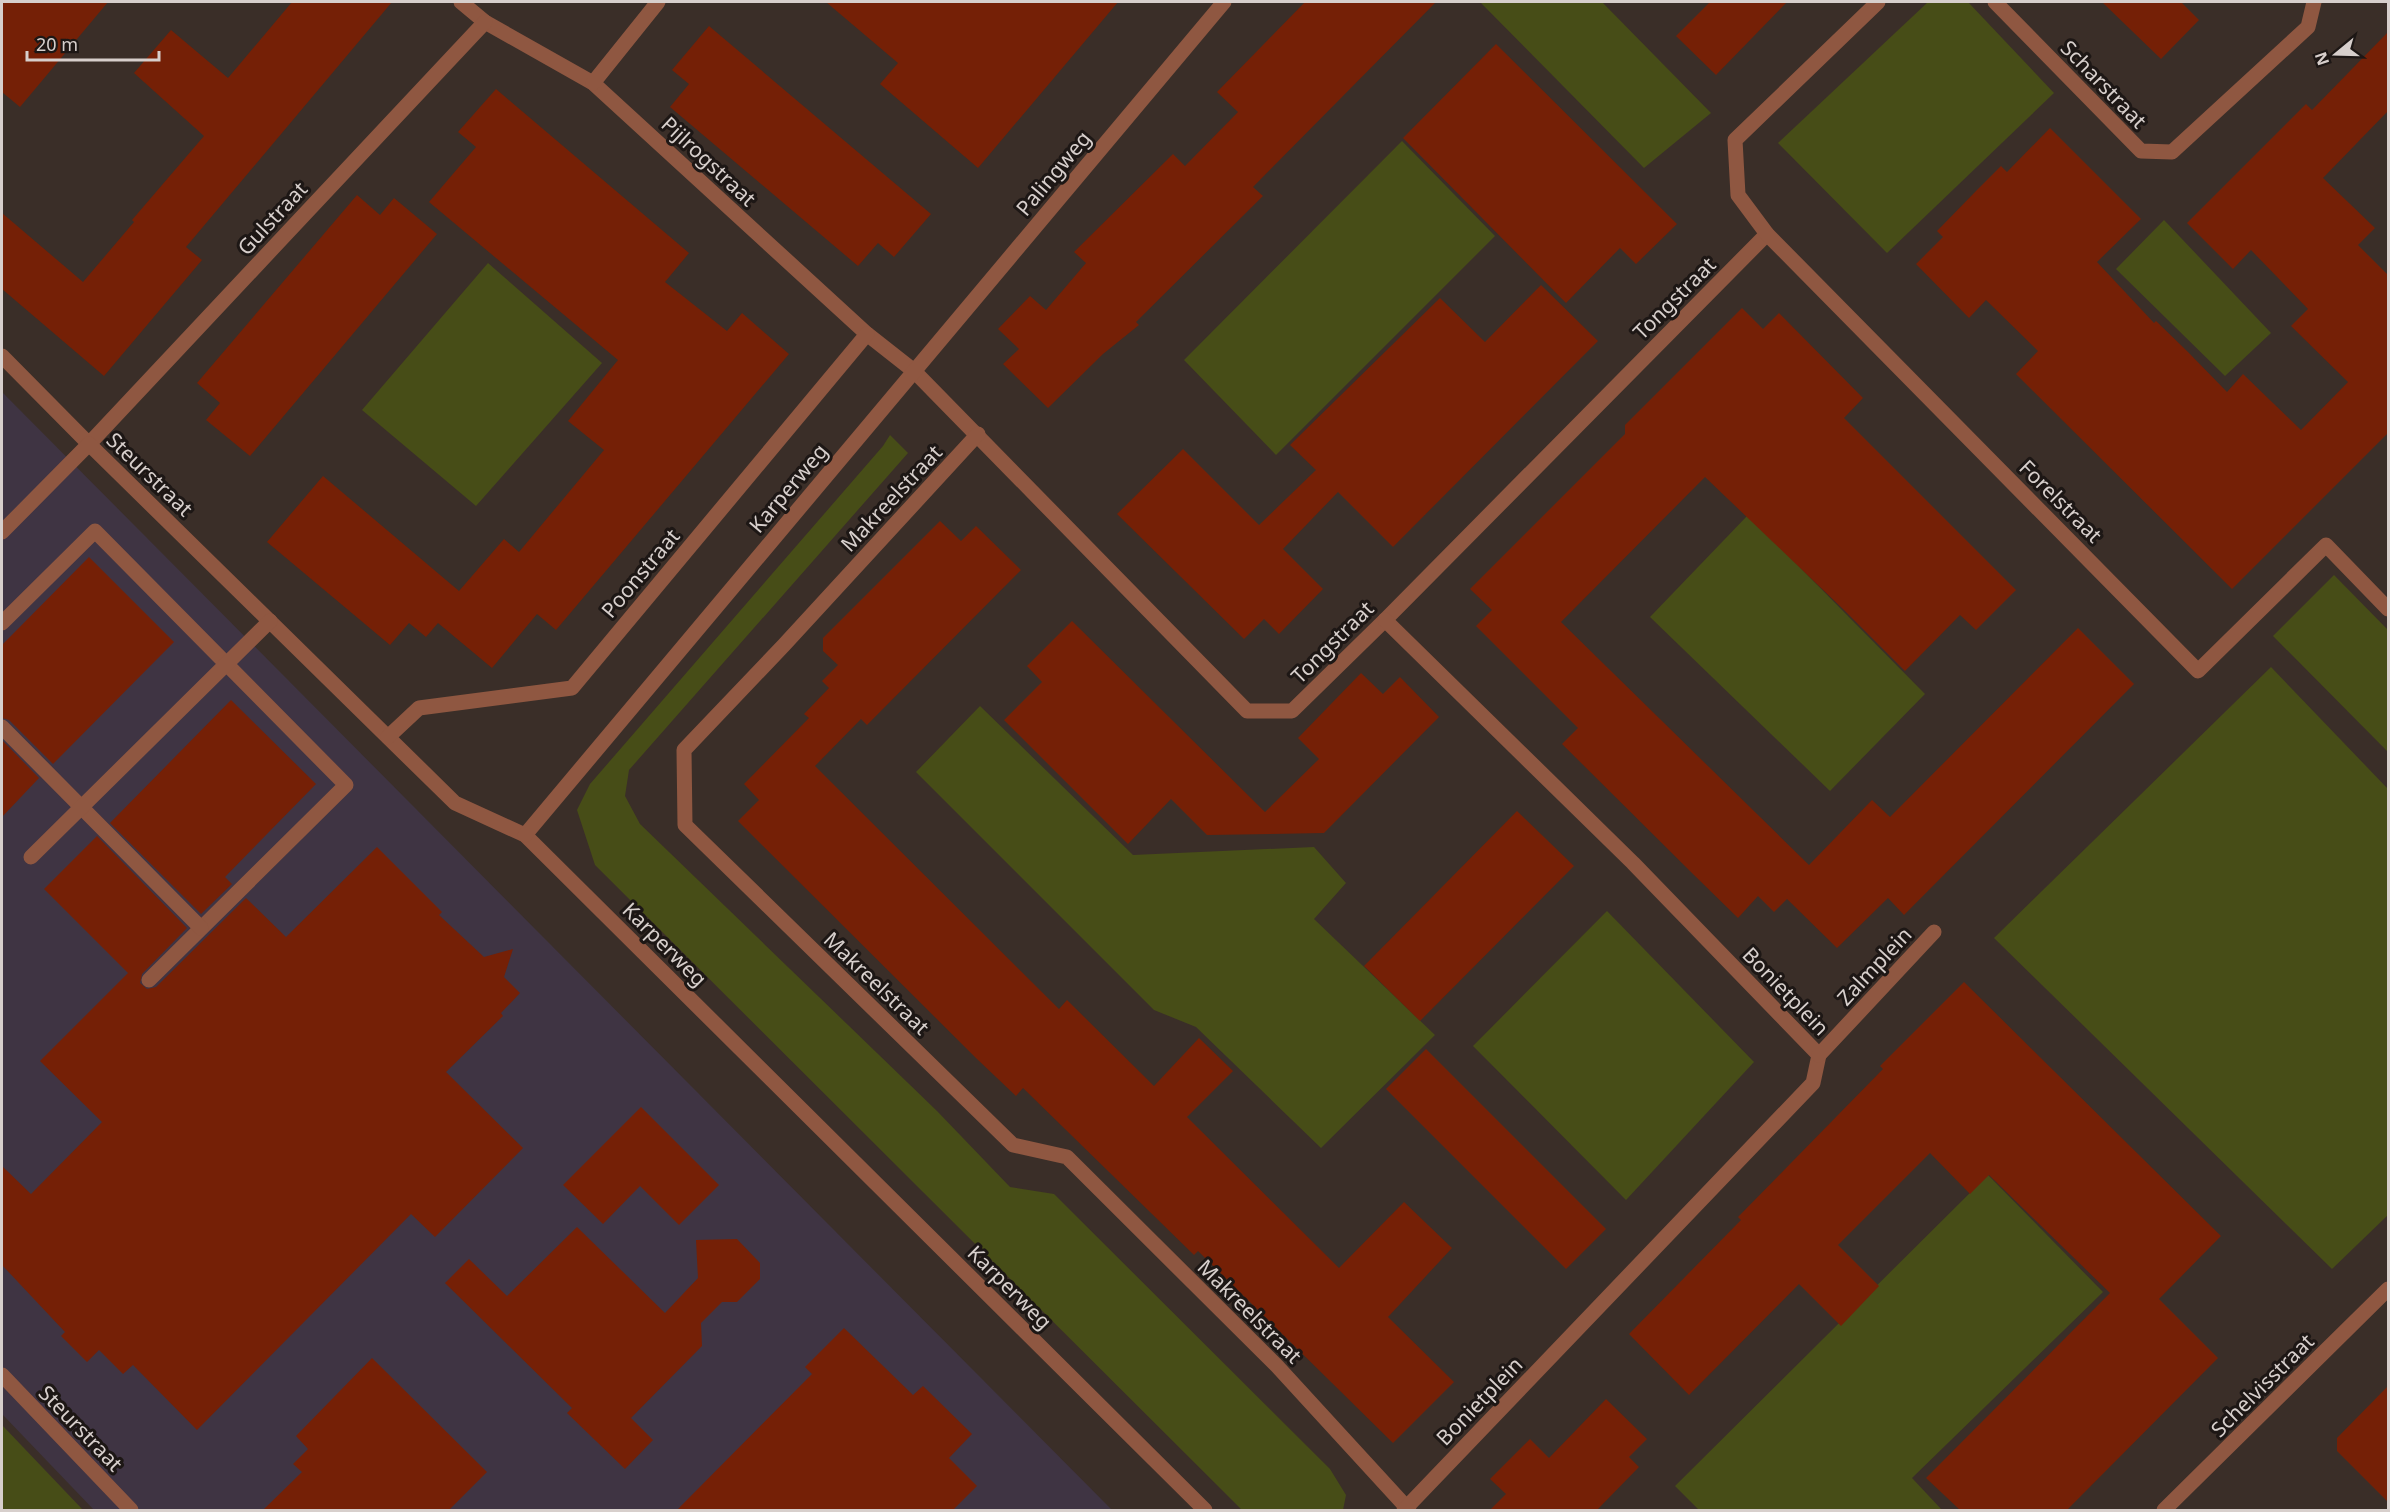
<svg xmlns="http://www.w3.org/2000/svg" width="2390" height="1512" viewBox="0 0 2390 1512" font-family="'Noto Sans',sans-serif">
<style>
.industrial{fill:#3f3443}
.green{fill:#474d17}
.building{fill:#752006}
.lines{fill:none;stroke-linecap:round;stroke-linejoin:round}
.minor{stroke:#8f5741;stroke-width:15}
.labels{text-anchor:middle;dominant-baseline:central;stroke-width:6;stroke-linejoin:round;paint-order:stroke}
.street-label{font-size:21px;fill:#d7cfcc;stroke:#1d1715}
</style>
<rect width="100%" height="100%" fill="#3a2e28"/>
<!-- industrial -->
<polygon class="industrial" points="2,392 1112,1510 94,1510 2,1414"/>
<!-- green -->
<g class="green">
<polygon points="1480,2 1602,2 1711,113 1644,168"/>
<polygon points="1928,2 1968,2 2054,93 1887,253 1778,143"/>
<polygon points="1402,141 1495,236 1276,455 1184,360"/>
<polygon points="2164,220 2271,333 2225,376 2116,269"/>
<polygon points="488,263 602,363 476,506 362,410"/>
<polygon points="890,435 908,453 629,770 625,796 640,824 937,1111 1010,1187 1054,1194 1330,1469 1346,1495 1343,1510 1242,1510 595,865 577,810 590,784 883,446"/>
<polygon points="1748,515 1925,694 1830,791 1650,617"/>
<polygon points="2334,575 2388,630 2388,752 2273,636"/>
<polygon points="2271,667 2388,789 2388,1215 2332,1269 1994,938"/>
<polygon points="980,706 1133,855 1314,847 1346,883 1314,919 1435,1035 1321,1148 1196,1027 1154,1010 916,772"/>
<polygon points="1607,911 1754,1062 1626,1200 1473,1046"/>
<polygon points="1988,1175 2103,1292 1912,1478 1942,1510 1699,1510 1675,1486"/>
<polygon points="2,1425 83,1510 2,1510"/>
</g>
<!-- building -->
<g class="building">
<polygon points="2,2 108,2 20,107 2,92"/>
<polygon points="292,2 392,2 186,247 202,260 104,376 2,289 2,213 83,282 134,222 132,220 204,136 134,73 171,30 228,78"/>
<polygon points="826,2 1118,2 978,168 880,84 898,63"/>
<polygon points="1305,2 1436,2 1253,187 1263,196 1136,322 1139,325 1103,354 1048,408 1003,364 1019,349 998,329 1030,296 1046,310 1086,263 1074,252 1173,154 1185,166 1238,112 1217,92"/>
<polygon points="1710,2 1787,2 1716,75 1676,36"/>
<polygon points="2102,2 2181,2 2199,20 2161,59"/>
<polygon points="709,26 931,214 894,257 878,243 858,266 670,107 689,84 672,70"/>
<polygon points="2388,32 2388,111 2323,178 2375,228 2358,245 2388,275 2388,433 2232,589 2016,374 2038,351 1986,300 1969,318 1916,264 1943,237 1937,231 1976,191 2001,166 2007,172 2050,128 2141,219 2097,262 2154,323 2156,321 2188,352 2227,392 2243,374 2301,430 2348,382 2291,326 2308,309 2251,250 2233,269 2187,223 2306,104 2312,110"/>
<polygon points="1496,44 1677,224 1636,264 1620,248 1566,303 1403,138"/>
<polygon points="496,89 689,253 665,282 727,331 742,313 789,354 556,630 537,614 492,668 438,623 426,637 409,623 390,645 267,542 323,476 459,591 504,539 519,552 604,450 568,421 618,360 429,202 476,147 458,132"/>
<polygon points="357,195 380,215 394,198 437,234 250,456 206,420 220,403 197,383"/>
<polygon points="1541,285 1598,341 1393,547 1338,492 1283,549 1323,589 1279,634 1264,619 1244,639 1117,514 1183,449 1259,525 1316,470 1290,445 1440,298 1485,342"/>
<polygon points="1742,308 1763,329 1779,313 1863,398 1844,418 2016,590 1976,630 1960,615 1905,671 1843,609 1705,477 1561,622 1809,865 1872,800 1890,817 2078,628 2134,684 1904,915 1888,898 1837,948 1787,899 1774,912 1758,896 1738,918 1694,875 1562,744 1578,728 1476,626 1492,610 1470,589 1625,434 1625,425"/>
<polygon points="940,521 961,541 976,526 1021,570 867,725 861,719 815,766 1059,1009 1067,1000 1154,1086 1199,1038 1233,1071 1187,1117 1339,1268 1404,1202 1452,1248 1388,1317 1454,1382 1393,1443 1198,1251 1194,1255 1023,1088 1016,1096 977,1059 738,821 759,800 744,784 809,718 804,714 829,688 822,681 838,665 823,651 823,638"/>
<polygon points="89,557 174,642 53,764 9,720 2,718 2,645"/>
<polygon points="1072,621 1265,812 1319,759 1298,738 1361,673 1383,694 1400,677 1439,717 1324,833 1207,835 1171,799 1128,844 1004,720 1042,682 1027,666"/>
<polygon points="231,700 316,784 225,877 232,884 201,914 110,823"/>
<polygon points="2,740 39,778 2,817"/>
<polygon points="1517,811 1574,866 1420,1021 1364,966"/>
<polygon points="97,836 187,928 142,974 140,983 147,989 156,987 246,898 286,937 377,847 442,912 439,915 484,957 513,949 504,977 520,993 501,1013 503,1016 446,1072 523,1148 435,1237 411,1214 197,1430 133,1365 123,1374 99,1350 87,1362 61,1336 65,1332 2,1265 2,1166 31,1194 102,1122 40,1061 128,973 44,889"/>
<polygon points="1964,982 2221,1236 2159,1299 2218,1358 2067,1510 1960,1510 1926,1478 2110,1293 1989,1175 1970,1194 1930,1153 1838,1245 1879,1286 1841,1326 1799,1284 1689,1395 1629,1334 1741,1220 1738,1217 1883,1069 1880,1066"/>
<polygon points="1426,1049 1606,1229 1566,1269 1386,1089"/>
<polygon points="641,1107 719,1185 679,1225 640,1186 603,1224 563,1185"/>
<polygon points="577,1227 665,1313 698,1278 696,1240 737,1239 760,1263 760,1279 737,1302 722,1302 701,1323 702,1346 631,1418 653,1440 625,1469 567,1413 572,1408 445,1283 469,1259 507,1296"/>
<polygon points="844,1328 913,1395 923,1386 972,1434 949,1458 977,1486 953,1510 677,1510 812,1374 805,1367"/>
<polygon points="372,1358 487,1472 449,1510 263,1510 302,1472 293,1464 308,1449 296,1436"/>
<polygon points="2388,1386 2388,1502 2337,1451 2337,1438"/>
<polygon points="1606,1399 1647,1439 1629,1457 1639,1467 1597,1510 1490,1510 1506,1494 1490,1479 1530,1439 1549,1458"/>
</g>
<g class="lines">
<!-- minor -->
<g class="minor">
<polyline points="461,2 485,22 593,83 867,334 914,371 1247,711 1292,711 1385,620 1767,234"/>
<polyline points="1878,2 1735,140 1738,195 1767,234 2198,671 2326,545 2388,609"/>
<polyline points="1995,2 2141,151 2172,152 2308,27 2314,2"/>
<polyline points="593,83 658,2"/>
<polyline points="2,356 89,444 485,22"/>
<polyline points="978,434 784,645 684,750 685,825 1013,1145 1067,1157 1277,1366 1409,1510"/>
<polyline points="2,532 89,444 455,803 525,835 1205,1510"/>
<polyline points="1385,620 1633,863 1819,1055 1813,1083 1404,1510"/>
<polyline points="2,623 95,531 346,785 149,980"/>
<polyline points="2,727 201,928"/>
<polyline points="388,737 419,708 572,688 867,334"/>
<polyline points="525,835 1224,2"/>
<polyline points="31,857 270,621"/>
<polyline points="1819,1055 1934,932"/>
<polyline points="2,1375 131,1510"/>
<polyline points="2164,1510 2388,1289"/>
</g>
</g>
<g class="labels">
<!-- street labels -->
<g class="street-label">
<text transform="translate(2104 84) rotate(46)">Scharstraat</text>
<text transform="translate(709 161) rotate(43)">Pijlrogstraat</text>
<text transform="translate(1053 173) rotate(-50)">Palingweg</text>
<text transform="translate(272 218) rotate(-47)">Gulstraat</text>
<text transform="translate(1674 298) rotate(-45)">Tongstraat</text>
<text transform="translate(150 474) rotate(44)">Steurstraat</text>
<text transform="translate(788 488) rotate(-50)">Karperweg</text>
<text transform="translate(891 498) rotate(-47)">Makreelstraat</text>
<text transform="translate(2061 501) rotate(45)">Forelstraat</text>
<text transform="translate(640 573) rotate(-50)">Poonstraat</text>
<text transform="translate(1332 642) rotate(-45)">Tongstraat</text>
<text transform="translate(665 944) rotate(45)">Karperweg</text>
<text transform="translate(1874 966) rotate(-47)">Zalmplein</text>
<text transform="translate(877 983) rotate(44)">Makreelstraat</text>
<text transform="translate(1786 991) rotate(46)">Bonietplein</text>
<text transform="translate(1010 1287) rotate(45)">Karperweg</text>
<text transform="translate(1250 1311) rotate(45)">Makreelstraat</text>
<text transform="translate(2262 1385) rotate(-45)">Schelvisstraat</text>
<text transform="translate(1479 1401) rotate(-46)">Bonietplein</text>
<text transform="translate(81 1428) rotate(46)">Steurstraat</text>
</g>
</g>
<!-- border -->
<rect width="2390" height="1512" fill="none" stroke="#d7cfcc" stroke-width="6"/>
<!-- north arrow -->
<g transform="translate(2336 54) rotate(251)" stroke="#1d1715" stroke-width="4.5" paint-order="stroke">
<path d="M0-4.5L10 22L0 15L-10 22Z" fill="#d7cfcc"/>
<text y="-9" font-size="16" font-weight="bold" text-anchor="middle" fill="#d7cfcc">N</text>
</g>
<!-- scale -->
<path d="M27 51v9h132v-9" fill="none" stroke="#d7cfcc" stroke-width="3"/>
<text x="36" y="51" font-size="18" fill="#d7cfcc" stroke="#1d1715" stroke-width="4.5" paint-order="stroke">20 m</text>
</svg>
